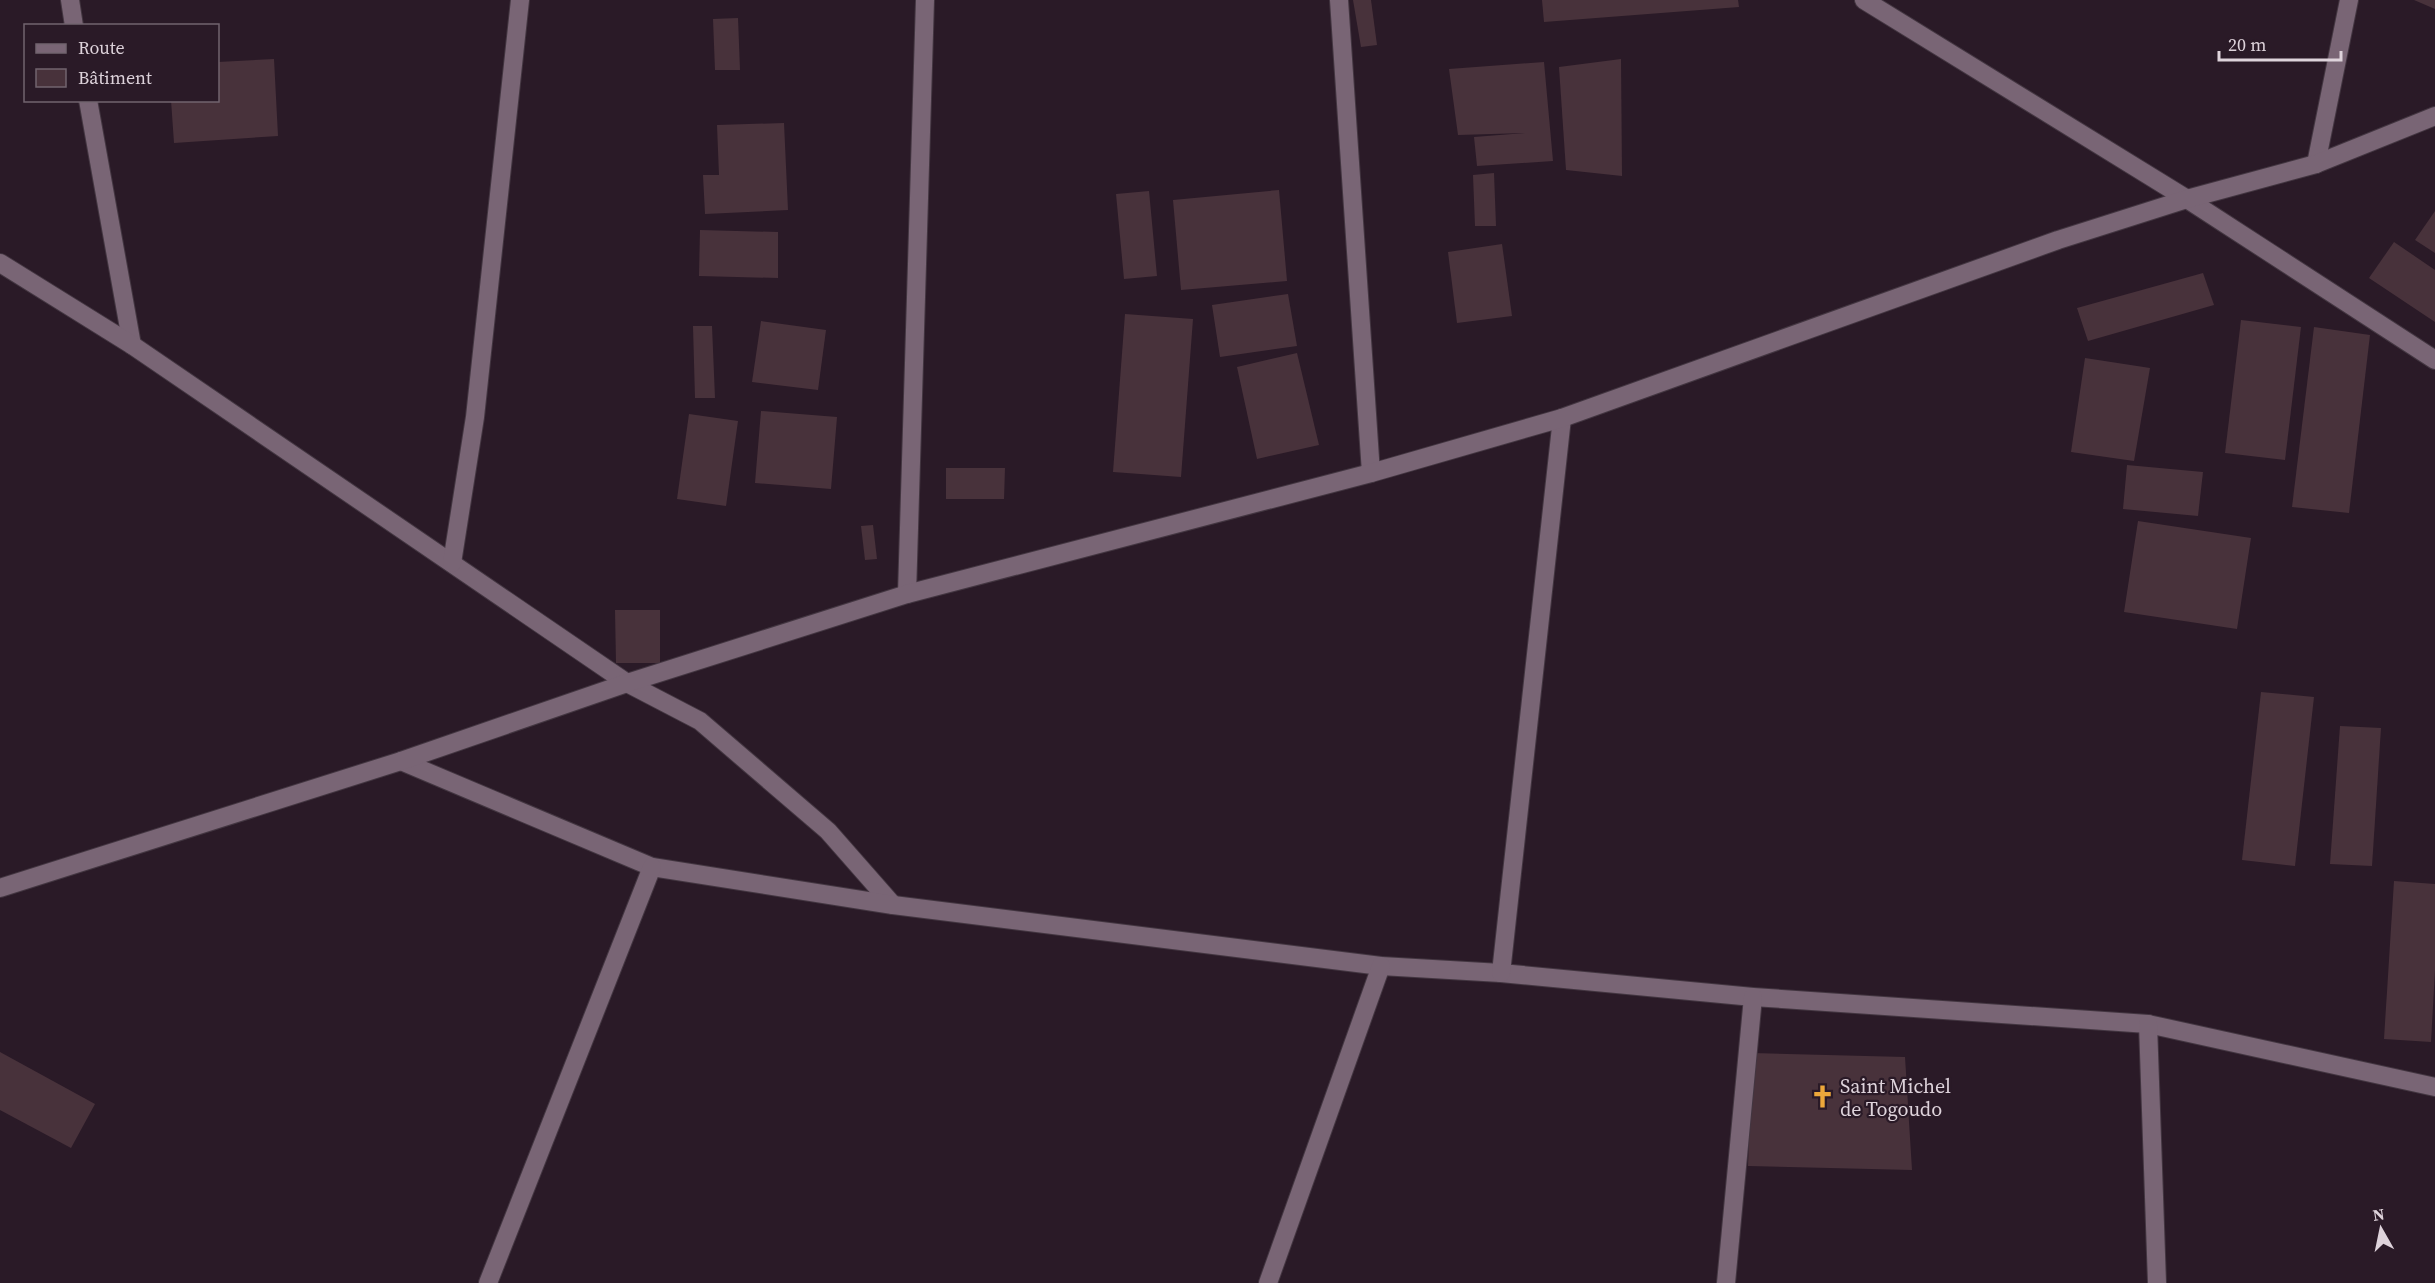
<svg xmlns="http://www.w3.org/2000/svg" width="2435" height="1283" viewBox="0 0 2435 1283" font-family="'Source Serif 4',serif">
<style>
.building{fill:#48323b}
.lines{fill:none;stroke-linecap:round;stroke-linejoin:round}
.street-casing{stroke:#433641;stroke-width:20}
.secondary-casing{stroke:#433641;stroke-width:20}
.street{stroke:#796575;stroke-width:18}
.secondary{stroke:#796575;stroke-width:18}
.labels{text-anchor:middle;dominant-baseline:central;stroke-width:4.5;stroke-linejoin:round;paint-order:stroke}
.poi-label{font-size:20px;fill:#ded3db;stroke:#2a1a27;text-anchor:start}
</style>
<rect width="100%" height="100%" fill="#2a1a27"/>
<!-- building -->
<g class="building">
<polygon points="1353,0 1371,0 1377,45 1361,47"/>
<polygon points="1542,0 1738,0 1739,7 1544,22"/>
<polygon points="2414,0 2435,0 2435,9"/>
<polygon points="738,18 740,70 715,70 713,19"/>
<polygon points="274,59 278,136 174,143 171,100 218,100 218,62"/>
<polygon points="1621,59 1622,176 1566,170 1559,67"/>
<polygon points="1544,62 1553,161 1477,166 1474,137 1525,133 1458,135 1449,69"/>
<polygon points="784,123 788,210 705,214 703,175 719,175 717,125"/>
<polygon points="1494,173 1496,226 1475,226 1473,175"/>
<polygon points="1279,190 1287,281 1181,290 1173,200"/>
<polygon points="1149,191 1157,276 1124,279 1116,194"/>
<polygon points="2435,211 2435,253 2415,240"/>
<polygon points="700,230 778,232 778,278 699,276"/>
<polygon points="2394,242 2435,270 2435,322 2369,278"/>
<polygon points="1502,244 1512,316 1457,323 1448,252"/>
<polygon points="2203,273 2214,305 2088,341 2077,308"/>
<polygon points="1288,294 1297,346 1220,357 1212,305"/>
<polygon points="1125,314 1193,319 1181,477 1113,472"/>
<polygon points="2241,320 2301,327 2285,460 2225,453"/>
<polygon points="761,321 826,330 818,390 752,382"/>
<polygon points="693,326 712,326 715,398 695,398"/>
<polygon points="2314,327 2370,335 2349,513 2292,507"/>
<polygon points="1297,353 1319,445 1257,459 1237,367"/>
<polygon points="2085,358 2150,368 2134,461 2071,452"/>
<polygon points="761,411 837,417 831,489 755,483"/>
<polygon points="689,414 738,421 726,506 677,499"/>
<polygon points="2127,465 2203,472 2198,516 2123,509"/>
<polygon points="946,468 1005,468 1004,499 946,499"/>
<polygon points="2138,521 2251,538 2237,629 2124,612"/>
<polygon points="873,525 877,559 865,560 861,526"/>
<polygon points="615,610 660,610 660,663 616,663"/>
<polygon points="2261,692 2314,697 2295,866 2242,860"/>
<polygon points="2340,726 2381,728 2372,866 2330,864"/>
<polygon points="2394,881 2435,884 2435,970 2431,1042 2384,1039"/>
<polygon points="0,1052 95,1104 71,1148 0,1110"/>
<polygon points="1752,1053 1905,1057 1912,1170 1748,1166"/>
</g>
<g class="lines">
<defs>
<g id="street">
<polyline points="70,0 74,26"/>
<polyline points="1339,0 1371,473"/>
<polyline points="1864,0 2187,199 2435,360"/>
<polyline points="88,100 132,345"/>
<polyline points="2316,164 2349,0"/>
<polyline points="0,263 132,345 627,683 700,721 828,831 893,905"/>
<polyline points="452,563 475,417 520,0"/>
<polyline points="907,594 925,0"/>
<polyline points="401,761 652,867 893,905 1381,966 1501,973 1753,997 2148,1024 2435,1087"/>
<polyline points="1501,973 1562,418"/>
<polyline points="2148,1024 2157,1283"/>
<polyline points="488,1283 652,867"/>
<polyline points="1268,1283 1381,966"/>
<polyline points="1726,1283 1753,997"/>
</g>
<polyline id="secondary" points="0,888 401,761 627,683 907,594 1371,473 1562,418 2058,240 2187,199 2316,164 2435,116"/>
</defs>
<!-- street casing -->
<use href="#street" class="street-casing"/>
<!-- secondary casing -->
<use href="#secondary" class="secondary-casing"/>
<!-- street -->
<use href="#street" class="street"/>
<!-- secondary -->
<use href="#secondary" class="secondary"/>
</g>
<!-- icons -->
<defs>
<symbol id="church-bare" viewBox="-9 -9 18 18"><path d="M-1.2-6h2.4v3.5h3.3v2.4h-3.3V6h-2.4V-.1h-3.3v-2.4h3.3Z" fill="#eda83b" stroke="#2a1a27" stroke-width="2.5" paint-order="stroke"/></symbol>
</defs>
<g fill-rule="evenodd">
<use href="#church-bare" x="1806" y="1080" width="33" height="33"/>
</g>
<g class="labels">
<!-- poi labels -->
<g class="poi-label">
<text x="1840" y="1086">Saint Michel<tspan x="1840" dy="23">de Togoudo</tspan></text>
</g>
</g>
<!-- legend -->
<rect x="24" y="24" width="195" height="78" fill="#2a1a27" stroke="#72646f" stroke-width="1.5"/>
<rect x="36" y="44" width="30" height="9" fill="#796575" stroke="#72646f" stroke-width="1.5"/>
<text x="78" y="54" font-size="18" fill="#ded3db">Route</text>
<rect x="36" y="69" width="30" height="18" fill="#48323b" stroke="#72646f" stroke-width="1.5"/>
<text x="78" y="84" font-size="18" fill="#ded3db">Bâtiment</text>
<!-- north arrow -->
<g transform="translate(2381 1229) rotate(351)" stroke="#2a1a27" stroke-width="4.5" paint-order="stroke">
<path d="M0-4.5L10 22L0 15L-10 22Z" fill="#ded3db"/>
<text y="-9" font-size="16" font-weight="bold" text-anchor="middle" fill="#ded3db">N</text>
</g>
<!-- scale -->
<path d="M2219 51v9h122v-9" fill="none" stroke="#ded3db" stroke-width="3"/>
<text x="2228" y="51" font-size="18" fill="#ded3db" stroke="#2a1a27" stroke-width="4.5" paint-order="stroke">20 m</text>
</svg>
